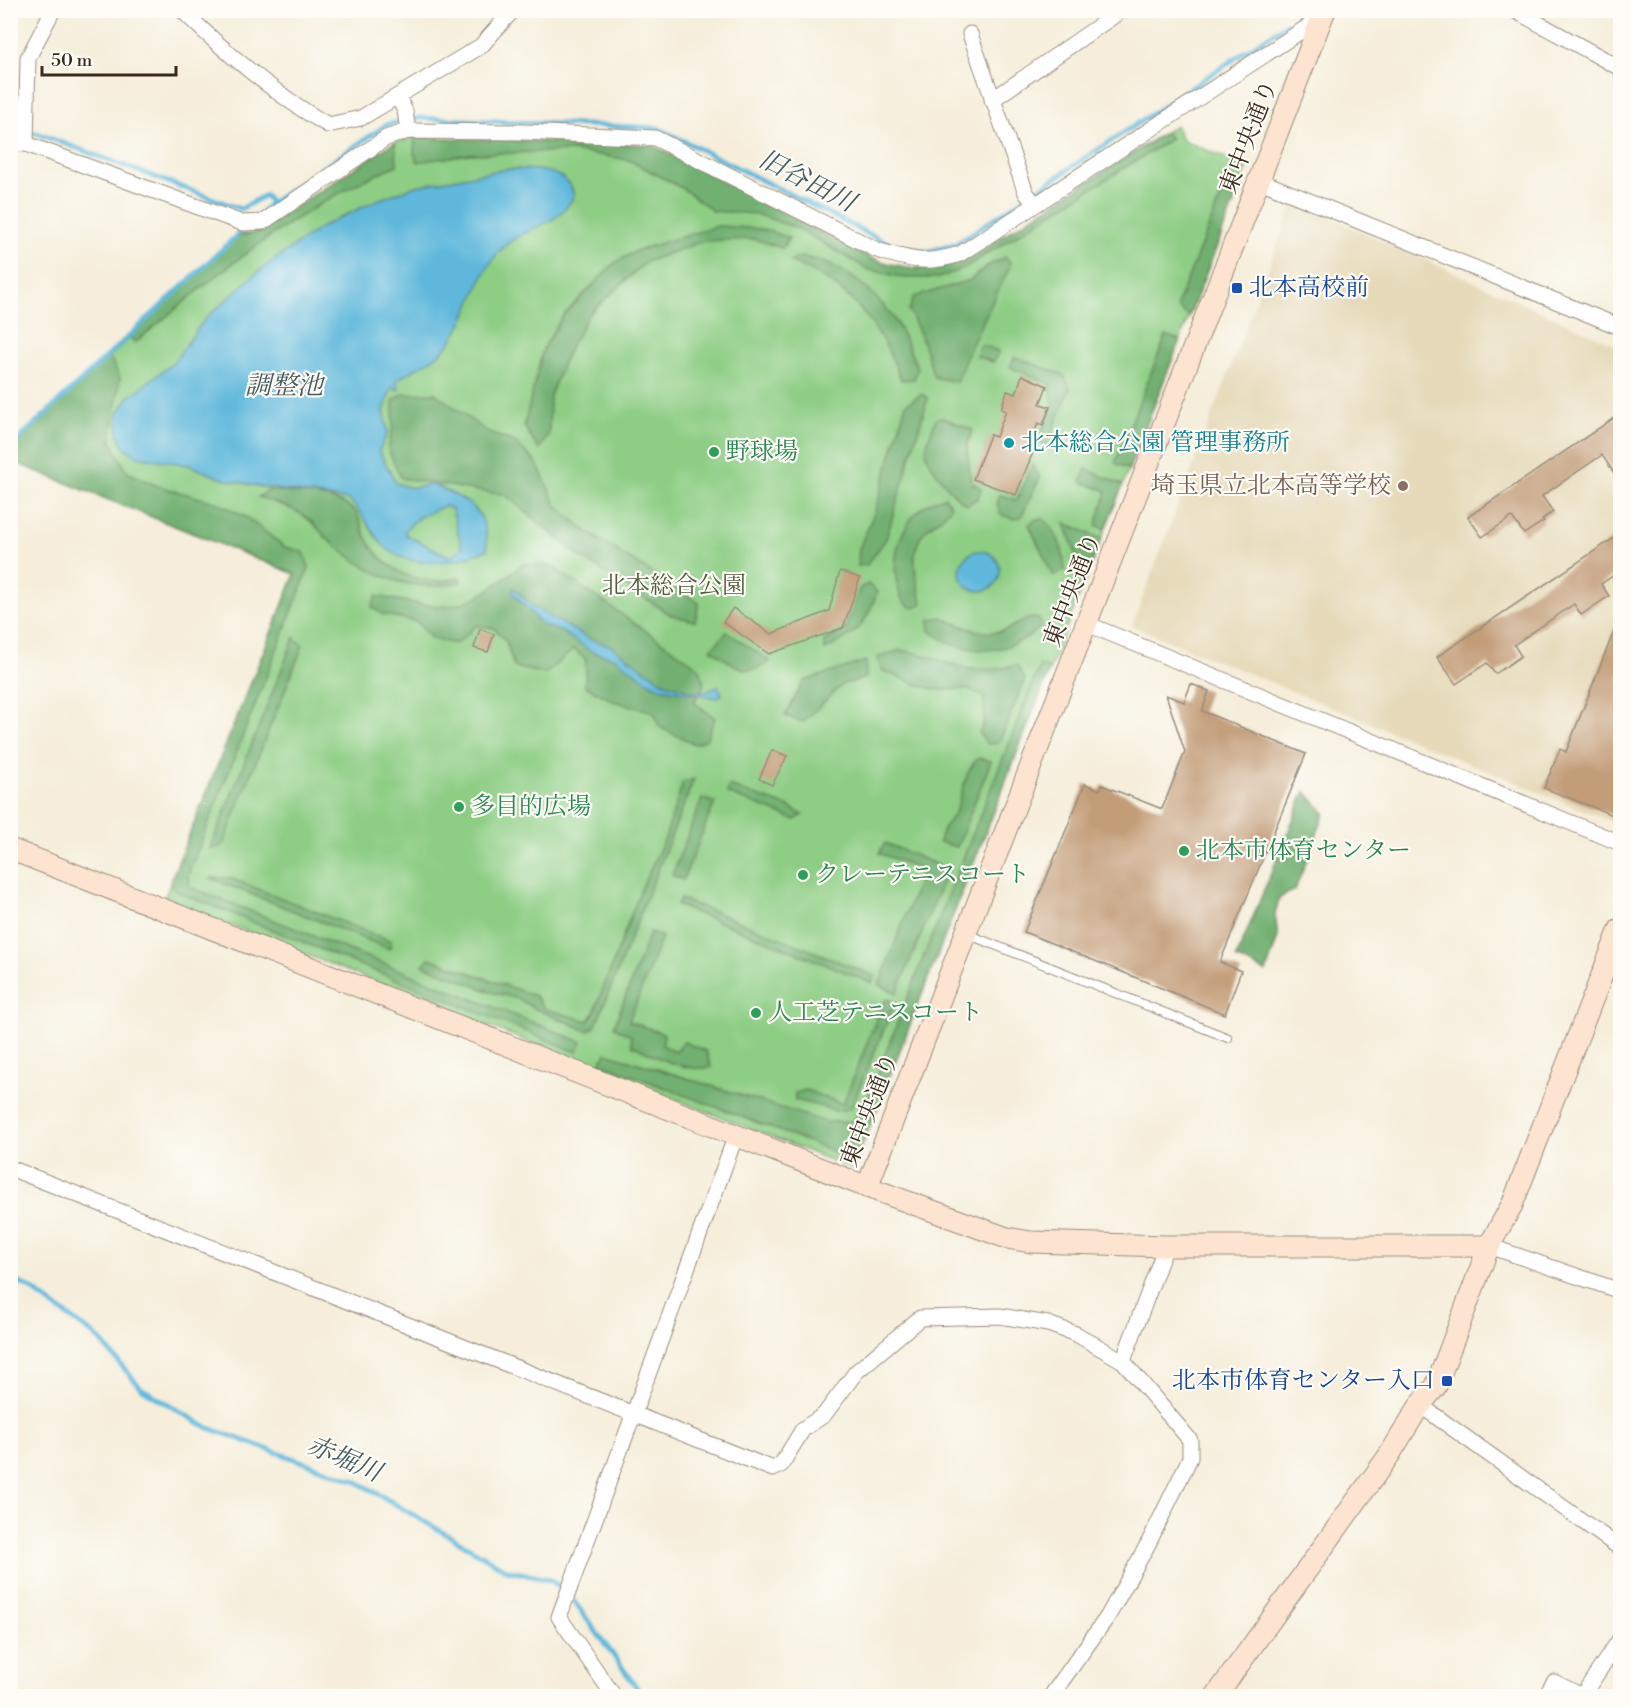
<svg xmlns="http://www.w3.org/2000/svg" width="1631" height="1707" viewBox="0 0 1631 1707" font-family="'Libre Bodoni','Noto Serif JP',serif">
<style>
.built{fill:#e6daba}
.green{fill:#8dcd84;stroke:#647c51;stroke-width:1.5}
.forest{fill:#72b072;stroke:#566d48;stroke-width:1.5}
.water{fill:#5eb8db;stroke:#4c717c;stroke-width:1.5;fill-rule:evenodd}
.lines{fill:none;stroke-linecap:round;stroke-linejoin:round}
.stream{stroke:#5eb8db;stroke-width:5}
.building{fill:#c39c78}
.lane-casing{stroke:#988c7c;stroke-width:10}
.street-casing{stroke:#988c7c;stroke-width:17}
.secondary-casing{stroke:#988c7c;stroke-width:23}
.lane{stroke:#fff;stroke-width:8}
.street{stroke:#fff;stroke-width:15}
.secondary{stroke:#fde4d1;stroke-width:21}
.transit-dot{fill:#1a4fb4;stroke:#fdfcf7;stroke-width:2}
.culture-dot{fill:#0f9aa8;stroke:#fdfcf7;stroke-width:2}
.leisure-dot{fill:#2e9e5b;stroke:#fdfcf7;stroke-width:2}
.education-dot{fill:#8d6e63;stroke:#fdfcf7;stroke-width:2}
.labels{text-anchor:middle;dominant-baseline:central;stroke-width:4.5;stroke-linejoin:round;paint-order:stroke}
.street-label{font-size:24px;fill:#3b2a1e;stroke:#fdfcf7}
.transit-label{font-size:24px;fill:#164399;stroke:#fdfcf7;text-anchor:start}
.culture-label{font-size:24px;fill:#0d838f;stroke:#fdfcf7;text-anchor:start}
.leisure-label{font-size:24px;fill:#27864d;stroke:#fdfcf7;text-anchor:start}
.education-label{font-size:24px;fill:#785e54;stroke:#fdfcf7;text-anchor:end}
.park-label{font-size:24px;fill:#545b3d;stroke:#fdfcf7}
.water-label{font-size:26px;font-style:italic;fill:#475c60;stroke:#fdfcf7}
</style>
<rect width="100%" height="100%" fill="#fdfcf7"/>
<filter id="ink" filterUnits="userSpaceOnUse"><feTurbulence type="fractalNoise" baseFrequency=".0167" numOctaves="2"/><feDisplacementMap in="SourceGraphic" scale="12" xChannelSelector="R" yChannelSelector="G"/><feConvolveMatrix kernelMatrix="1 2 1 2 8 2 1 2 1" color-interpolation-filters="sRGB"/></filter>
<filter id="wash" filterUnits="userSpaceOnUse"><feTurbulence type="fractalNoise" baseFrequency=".008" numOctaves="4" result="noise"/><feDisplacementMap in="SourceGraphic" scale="24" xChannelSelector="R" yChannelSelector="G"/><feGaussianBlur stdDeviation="1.35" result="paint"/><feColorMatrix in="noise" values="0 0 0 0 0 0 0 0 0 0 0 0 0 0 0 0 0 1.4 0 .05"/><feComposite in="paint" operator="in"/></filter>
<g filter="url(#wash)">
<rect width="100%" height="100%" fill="#f6eedb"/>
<!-- built -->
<polygon class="built" points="1294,201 1620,347 1620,825 1132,626"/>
<!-- green -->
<path class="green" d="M1176 125 1182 140 1248 167 853 1169 164 899 295 574 11 461V450L238 236 257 232 395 142 415 137 652 145 871 258C907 271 925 270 962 262Z"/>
<!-- forest -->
<g class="forest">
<path d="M1166 132 1171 139 964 268 939 278H905L867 269 799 229 756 214 713 211 682 188 629 160 576 151 470 154 418 162 414 153 415 137 652 145 871 258C907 271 925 270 962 262Z"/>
<path d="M395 142 397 165C298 207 216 274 135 343L130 337 238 236 257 232Z"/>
<polygon points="1233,181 1241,185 1189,316 1180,310 1177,305 1226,184"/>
<polygon points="718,226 763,229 789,238 782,248 754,239 703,241 646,262 589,314 568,351 550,396 549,433 539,450 524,426 543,349 562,317 613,264 638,250"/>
<path d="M801 257C837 261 870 286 892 316 903 331 910 352 918 369L914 379 901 380C888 343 862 302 827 280 816 273 802 267 790 261Z"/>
<polygon points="1006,257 1011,264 973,342 956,382 934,377 921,336 909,310 914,297 970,280 987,266"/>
<polygon points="1166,336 1180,340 1129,469 1115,463"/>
<polygon points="981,345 999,351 993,362 976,356"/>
<polygon points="109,355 120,378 111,441 127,472 158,486 218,503 246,517 285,547 304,552 309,568 188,875 190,887 582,1042 577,1052 175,891 170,882 295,574 11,461 11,450"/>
<polygon points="1015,357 1064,375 1070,388 1047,446 1038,441 1053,405 1050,384 1010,367"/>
<polygon points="435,393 489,433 515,442 536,462 557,506 589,533 699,603 695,621 671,615 579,556 505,495 401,478 388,449 393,427 393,401 403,394"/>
<polygon points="922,394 928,398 886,539 867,565 858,566 859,549 875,511 906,404"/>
<path d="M941 417 973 430 967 445 971 482 981 488 978 498 967 505C956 499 927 465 926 451 926 442 933 428 936 419Z"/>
<polygon points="1032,465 1040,477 1021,517 1014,519 1001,515 997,505 1000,495 1017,500"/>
<polygon points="1086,469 1123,485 1105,529 1096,525 1107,491 1081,482"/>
<path d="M269 490C295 494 333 493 354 510 360 515 361 527 365 534 381 570 421 590 460 577L461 582C409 594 371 576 331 542 321 534 313 520 301 514 288 506 272 502 258 497Z"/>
<path d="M945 497 951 506C946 517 935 521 927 529 906 550 917 578 922 603L915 608C904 606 901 599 898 588 888 552 906 506 945 497Z"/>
<path d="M1042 518C1058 531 1064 551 1065 571L1053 575 1029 525 1034 520Z"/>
<polygon points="1065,523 1102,539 1090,568 1080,566"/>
<path d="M523 564 551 566 700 668 704 685 694 702 715 718 706 740 695 744 659 727 654 712 614 701 585 686 586 660 574 649 545 674 514 667 506 641 494 628 476 626 456 644 431 638 417 622 382 614 372 607 376 596C398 600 434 609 455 605 481 600 503 579 523 564Z"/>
<path d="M868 584 877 592C866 626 856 634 825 650L824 641 845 630 860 588Z"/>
<path d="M941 617C959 625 985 638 1005 630 1016 626 1027 615 1039 619L1041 627C1006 657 966 657 930 631L929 620Z"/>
<path d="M727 632 770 661C747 681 732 663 711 649Z"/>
<path d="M294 638 303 645C277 712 248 778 223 846L210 849Z"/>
<path d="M900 650C950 657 960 679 1017 665L1025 679 999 743 987 744 979 733 984 722V697C958 682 959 693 935 689 916 686 899 677 882 670L877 658Z"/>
<polygon points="866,661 866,678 843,684 803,722 785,716 804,681"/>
<polygon points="1040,665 1050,669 861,1149 840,1154 600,1063 606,1053 826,1122 849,1122 862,1112"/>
<path d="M978 758 991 761 957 847 939 842C943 822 951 823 956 810 963 791 964 773 978 758Z"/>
<polygon points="694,779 595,1027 588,1031 533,1008 519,999 491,992 423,965 429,958 535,996 545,1009 588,1021 593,1015 641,889 665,838 683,782"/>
<polygon points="729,786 789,807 803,815 795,820 727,793"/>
<polygon points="1305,791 1325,813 1295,890 1279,898 1275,915 1278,937 1266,972 1236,958"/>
<polygon points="702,799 715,802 683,880 672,875"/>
<polygon points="885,843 948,869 897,993 879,985 923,870 879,853"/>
<polygon points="210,878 230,878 391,941 390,949"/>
<polygon points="680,899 700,906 875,976 872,983 677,905"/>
<path d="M650 932 662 937 629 1021 664 1034 662 1045 676 1052 684 1042 706 1051 711 1067C684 1073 655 1056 632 1045L631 1036 614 1027Z"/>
<polygon points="887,999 895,1003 851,1108 837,1111 795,1100 795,1093 806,1090 843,1104 882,1005"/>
</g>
<!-- water -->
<g class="water">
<path d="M507 169C532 170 568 166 574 196 556 229 529 224 505 246 477 271 472 315 448 345 435 361 412 369 396 381L399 388 397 390 392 387 384 411 388 433 379 451 396 483C416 491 414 486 432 485 438 485 444 490 449 492 479 506 487 517 487 550 457 563 408 572 382 544 370 531 365 515 349 500L256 486 223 479 188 465 137 456 124 447 118 434V413L128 398 173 363 205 319 261 269 323 226 375 201 416 186ZM445 506 452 509 462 548 450 557 406 535 405 530 419 517Z"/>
<circle cx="980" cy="571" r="20"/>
<polygon points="514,588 533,607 590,639 611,646 663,682 695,692 706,692 718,686 722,694 718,698 660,688 647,681 615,658 592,652 562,632 542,625 512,592"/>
</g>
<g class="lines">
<!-- stream -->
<g class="stream">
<polyline points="10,131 36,133 241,209 265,195 271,203"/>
<polyline points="256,219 271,203 386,125 419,118 658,128 893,246 926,252 956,244 1287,24"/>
<polyline points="10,447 246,227"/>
<polyline points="10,1279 27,1286 97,1337 141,1388 206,1427 356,1481 507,1570 551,1580 570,1596 643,1696"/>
</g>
</g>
<g id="blocks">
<!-- building -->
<g class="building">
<polygon points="1022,375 1047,386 1040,404 1050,407 1043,425 1038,423 1028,450 1033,452 1016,495 973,479 990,435 996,437 1006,411 1001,409 1007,391 1016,394"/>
<polygon points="1620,414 1620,482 1602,455 1542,496 1553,512 1542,519 1544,521 1524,534 1512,517 1482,537 1468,517"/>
<polygon points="1620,534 1620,571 1601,584 1609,596 1581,615 1574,604 1514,645 1521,656 1495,674 1487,663 1456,684 1437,657"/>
<polygon points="840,571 860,578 843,628 769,654 723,622 733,608 771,634 829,611"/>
<polygon points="1620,616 1620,818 1544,788 1560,749 1566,752"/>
<polygon points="480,629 494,634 488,652 474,648"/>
<polygon points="1191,684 1209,691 1202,711 1306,754 1220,962 1241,971 1225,1014 1024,932 1085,784 1100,790 1102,785 1162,809 1185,752 1166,695 1184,702"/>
<polygon points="772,750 787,756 772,785 759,779"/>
</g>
</g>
</g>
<g filter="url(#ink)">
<use href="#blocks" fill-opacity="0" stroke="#988c7c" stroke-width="1.5"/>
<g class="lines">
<defs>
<polyline id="lane" points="967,934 1228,1038"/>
<g id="street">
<path d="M182 10C222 50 280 98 328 125L361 118 481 46 513 10"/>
<polyline points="1514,10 1620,68"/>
<polyline points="970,34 1026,193 1035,204"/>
<polyline points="398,97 405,111 408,131"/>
<polyline points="992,100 1122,10"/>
<path d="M10 143 26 144 242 223 263 222 386 138 408 131 524 132 655 138 877 250C910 260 926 265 960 254L1324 16"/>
<polyline points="26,144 28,58 53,10"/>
<polyline points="1260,181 1620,327"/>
<polyline points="1087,624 1620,843"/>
<polyline points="10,1168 773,1469 781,1465 803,1429 824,1415 856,1372 920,1318 1000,1316 1048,1324 1076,1334 1123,1361 1190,1440 1190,1458 1148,1544 1108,1616 1051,1696"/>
<polyline points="1489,1246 1620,1291"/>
<polyline points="1123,1361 1166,1246"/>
<polyline points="1420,1405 1620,1548"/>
<polyline points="614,1696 559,1617 736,1135"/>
<polyline points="1546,1696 1554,1682 1582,1696 1620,1639"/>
</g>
<g id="secondary">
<polyline points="10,849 867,1187 1007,1238 1031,1242 1166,1246 1489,1246"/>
<polyline points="867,1187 1325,10"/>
<polyline points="1216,1696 1388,1457 1420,1405 1436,1386 1489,1246 1512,1205 1620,929"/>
</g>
</defs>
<!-- lane casing -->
<use href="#lane" class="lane-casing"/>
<!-- street casing -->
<use href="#street" class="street-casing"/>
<!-- secondary casing -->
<use href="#secondary" class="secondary-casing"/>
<!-- lane -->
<use href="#lane" class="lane"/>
<!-- street -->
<use href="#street" class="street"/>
<!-- secondary -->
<use href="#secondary" class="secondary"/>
</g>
</g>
<!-- markers -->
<g class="transit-dot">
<rect x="1231" y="282" width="12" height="12" rx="3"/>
<rect x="1441" y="1375" width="12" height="12" rx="3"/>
</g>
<circle class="culture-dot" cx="1009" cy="443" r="6"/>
<g class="leisure-dot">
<circle cx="714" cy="452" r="6"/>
<circle cx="459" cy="807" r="6"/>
<circle cx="1184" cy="851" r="6"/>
<circle cx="803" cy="875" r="6"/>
<circle cx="756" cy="1013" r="6"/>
</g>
<circle class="education-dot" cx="1403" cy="486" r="6"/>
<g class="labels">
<!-- street labels -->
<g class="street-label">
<text transform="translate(1249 137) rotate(-69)">東中央通り</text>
<text transform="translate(1073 590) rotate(-69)">東中央通り</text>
<text transform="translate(870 1110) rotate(-69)">東中央通り</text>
</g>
<!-- transit labels -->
<g class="transit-label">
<text x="1249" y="288">北本高校前</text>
<text x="1435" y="1381" text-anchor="end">北本市体育センター入口</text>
</g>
<!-- culture labels -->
<g class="culture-label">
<text x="1021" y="443">北本総合公園 管理事務所</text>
</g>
<!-- leisure labels -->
<g class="leisure-label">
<text x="726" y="452">野球場</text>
<text x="471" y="807">多目的広場</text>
<text x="1196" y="851">北本市体育センター</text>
<text x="815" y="875">クレーテニスコート</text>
<text x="768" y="1013">人工芝テニスコート</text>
</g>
<!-- education labels -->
<g class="education-label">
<text x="1391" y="486">埼玉県立北本高等学校</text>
</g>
<!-- park labels -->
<g class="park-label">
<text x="674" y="586">北本総合公園</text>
</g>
<!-- water labels -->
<g class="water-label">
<text transform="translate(807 181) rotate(27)">旧谷田川</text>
<text x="284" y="386">調整池</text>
<text transform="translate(344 1459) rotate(23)">赤堀川</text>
</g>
</g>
<!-- margin -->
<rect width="1631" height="1707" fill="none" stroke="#fdfcf7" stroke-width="36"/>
<!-- scale -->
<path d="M42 66v9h134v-9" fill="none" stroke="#3b2a1e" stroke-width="3"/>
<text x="51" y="66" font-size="18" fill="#3b2a1e" stroke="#fdfcf7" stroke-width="4.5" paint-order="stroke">50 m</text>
</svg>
